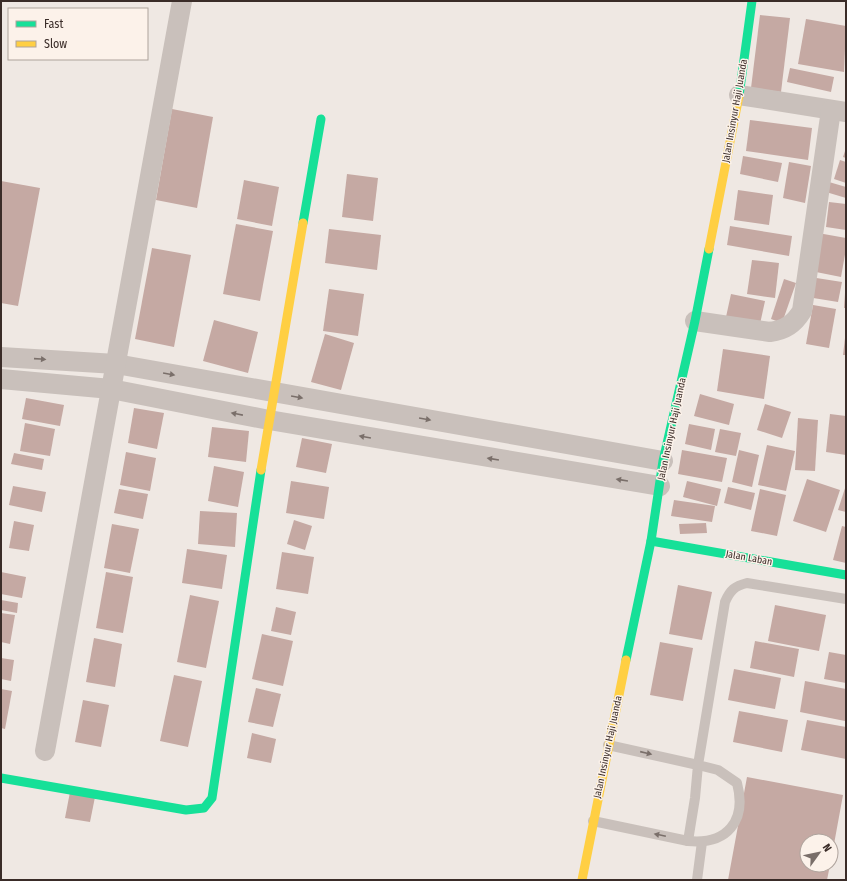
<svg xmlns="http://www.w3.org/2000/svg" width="847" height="881" viewBox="0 0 847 881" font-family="'Fira Sans Condensed',sans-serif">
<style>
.building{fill:#c5a9a3}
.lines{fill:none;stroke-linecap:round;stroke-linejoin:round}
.lane{stroke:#c9c0bb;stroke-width:10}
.street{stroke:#c9c0bb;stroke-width:20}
.fast{stroke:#16e098;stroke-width:9}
.slow{stroke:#ffcf43;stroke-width:9}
.oneway{fill:#7a6f6a}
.labels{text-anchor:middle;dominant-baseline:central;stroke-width:3;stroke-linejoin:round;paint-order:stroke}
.street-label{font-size:10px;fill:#3a2c28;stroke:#fcf2ea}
</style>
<rect width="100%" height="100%" fill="#efe8e3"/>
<!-- building -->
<g class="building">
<polygon points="760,15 790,18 781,92 751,88"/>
<polygon points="806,19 846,26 844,72 798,64"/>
<polygon points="790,68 834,77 831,92 787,82"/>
<polygon points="172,109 213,117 197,208 156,200"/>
<polygon points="750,120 812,128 808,160 746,151"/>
<polygon points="846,148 846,158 843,157"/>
<polygon points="743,156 782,163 778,182 740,174"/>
<polygon points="840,160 846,162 846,183 834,179"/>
<polygon points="789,162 811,166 805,203 783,198"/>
<polygon points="347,174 378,178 373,221 342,217"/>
<polygon points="244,180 279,187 272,226 237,219"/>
<polygon points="1,181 40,188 18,306 1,303"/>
<polygon points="829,182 846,187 846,198 826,192"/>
<polygon points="738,190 773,195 769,225 734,220"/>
<polygon points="829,202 846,204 846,230 826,227"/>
<polygon points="236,224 273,231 260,301 223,294"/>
<polygon points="730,226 792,236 789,256 727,245"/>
<polygon points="329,229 381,235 377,270 325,263"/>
<polygon points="818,233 846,238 846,249 841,277 811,271"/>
<polygon points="152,248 191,255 174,347 135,339"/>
<polygon points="752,260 779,263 775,298 747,294"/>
<polygon points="810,277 842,282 838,302 807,297"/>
<polygon points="784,279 796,283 782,323 771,319"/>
<polygon points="329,289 364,294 358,336 323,331"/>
<polygon points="845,293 846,293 846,308 844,308"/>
<polygon points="731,294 765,301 760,324 726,317"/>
<polygon points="813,305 836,309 829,348 806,344"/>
<polygon points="214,320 258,332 248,373 203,361"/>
<polygon points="325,334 354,343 341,390 311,382"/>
<polygon points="845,338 846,338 846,355 843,355"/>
<polygon points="723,349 770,356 764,399 717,391"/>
<polygon points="700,394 734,404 729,425 694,416"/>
<polygon points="26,398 64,405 60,426 22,419"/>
<polygon points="765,404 791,412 782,438 757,430"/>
<polygon points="134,408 164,413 157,449 128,443"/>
<polygon points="830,414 846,416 846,455 826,452"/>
<polygon points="798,418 818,420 815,471 795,470"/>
<polygon points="25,423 55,429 50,456 20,451"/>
<polygon points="689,424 715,429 711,450 685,444"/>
<polygon points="212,427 249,431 246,462 208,457"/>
<polygon points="720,429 741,433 736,456 715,452"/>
<polygon points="302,438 332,444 326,473 296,467"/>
<polygon points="767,445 795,451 786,491 758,485"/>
<polygon points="682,450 727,458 722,482 678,474"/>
<polygon points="739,450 759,455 752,487 732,482"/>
<polygon points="126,452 156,458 150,491 120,485"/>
<polygon points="14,453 44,459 42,470 11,464"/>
<polygon points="214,466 244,472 238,507 208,501"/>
<polygon points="807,479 840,490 826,532 793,521"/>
<polygon points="291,481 329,487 324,519 286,513"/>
<polygon points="687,481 721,489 717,506 683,497"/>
<polygon points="846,485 846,512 838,510"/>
<polygon points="13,486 46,492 42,512 9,505"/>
<polygon points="728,487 755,493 751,510 724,503"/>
<polygon points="119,489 148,494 143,519 114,513"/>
<polygon points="760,489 786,495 777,536 751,531"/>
<polygon points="674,500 715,506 712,522 671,516"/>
<polygon points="200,511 237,513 235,547 198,544"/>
<polygon points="294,520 312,526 305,550 287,544"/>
<polygon points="14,521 34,525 29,551 9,548"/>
<polygon points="706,523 707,533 680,534 679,524"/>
<polygon points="112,524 139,529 130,573 104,568"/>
<polygon points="842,526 846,527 846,563 833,560"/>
<polygon points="187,549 227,555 222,589 182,583"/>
<polygon points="282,552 314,557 308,594 276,589"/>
<polygon points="1,572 26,577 22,598 1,594"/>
<polygon points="106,572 133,577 123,633 96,628"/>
<polygon points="678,585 712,592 702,640 669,634"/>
<polygon points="190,595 219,601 206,668 177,662"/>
<polygon points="1,600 18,603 17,613 1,610"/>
<polygon points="775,605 826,615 819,651 768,641"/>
<polygon points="276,607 296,612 291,635 271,631"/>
<polygon points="1,613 15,615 10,644 1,642"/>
<polygon points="262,634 293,641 283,686 252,679"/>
<polygon points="94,638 122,644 115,687 86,682"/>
<polygon points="755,641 799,649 794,677 750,668"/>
<polygon points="660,642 693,648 683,701 650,695"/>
<polygon points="829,652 846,655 846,683 824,679"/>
<polygon points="1,658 14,660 11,681 1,679"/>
<polygon points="734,669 781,678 775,709 728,700"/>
<polygon points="174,675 202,681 188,747 160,741"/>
<polygon points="805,681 846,689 845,721 800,712"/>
<polygon points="256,688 281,694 273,727 248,722"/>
<polygon points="1,689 12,691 5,729 1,728"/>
<polygon points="83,700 109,705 101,747 75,742"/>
<polygon points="739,711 788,720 782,752 733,742"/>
<polygon points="807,720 846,727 846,759 801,750"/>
<polygon points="252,733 276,739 271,763 247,758"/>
<polygon points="747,777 843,795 832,855 831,841 807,841 807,865 830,865 827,880 728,880"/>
<polygon points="70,792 95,797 90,822 65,818"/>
</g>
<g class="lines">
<!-- lane -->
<g class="lane">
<polyline points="593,821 688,841 695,798 698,765 608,745"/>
<path d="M688 841C727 845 747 821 737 783L718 770 698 765 725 602C730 590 735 586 747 583L846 599"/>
<polyline points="697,880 702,842"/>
</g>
<!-- street -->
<g class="street">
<polyline points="739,95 846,112"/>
<path d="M695 321 770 332C785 330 794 324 802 311L831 110"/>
<polyline points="1,357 116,364 663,461"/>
<polyline points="1,379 111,389 269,420 660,486"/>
<polyline points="45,751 182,1"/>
</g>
<!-- fast -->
<g class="fast">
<polyline points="739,96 752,1"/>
<polyline points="303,223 321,119"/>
<polyline points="651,541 846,575"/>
<polyline points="626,660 651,541 663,461 695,321 709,249"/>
<polyline points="1,778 186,810 204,808 212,798 261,470"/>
</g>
<!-- slow -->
<g class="slow">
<polyline points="709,249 739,96"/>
<polyline points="261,470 303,223"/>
<polyline points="582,880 626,660"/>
</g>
</g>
<!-- one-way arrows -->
<defs><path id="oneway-solid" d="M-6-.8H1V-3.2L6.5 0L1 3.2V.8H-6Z"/></defs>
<g class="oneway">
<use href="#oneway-solid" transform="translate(40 359) rotate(4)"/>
<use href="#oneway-solid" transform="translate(169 374) rotate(10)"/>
<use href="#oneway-solid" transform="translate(297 397) rotate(10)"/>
<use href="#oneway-solid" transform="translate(237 414) rotate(-169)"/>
<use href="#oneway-solid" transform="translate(425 419) rotate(10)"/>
<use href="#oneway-solid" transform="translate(365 437) rotate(-170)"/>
<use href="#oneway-solid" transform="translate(493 459) rotate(-171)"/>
<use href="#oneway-solid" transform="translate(622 480) rotate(-171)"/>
<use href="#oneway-solid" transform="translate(646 753) rotate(13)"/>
<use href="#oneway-solid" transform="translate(660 835) rotate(-168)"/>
</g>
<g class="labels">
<!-- street labels -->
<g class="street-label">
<text transform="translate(735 111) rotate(-80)">Jalan Insinyur Haji Juanda</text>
<text transform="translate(672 429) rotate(-78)">Jalan Insinyur Haji Juanda</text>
<text transform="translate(749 558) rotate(10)">Jalan Laban</text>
<text transform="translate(608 747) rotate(-78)">Jalan Insinyur Haji Juanda</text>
</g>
</g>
<!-- border -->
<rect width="847" height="881" fill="none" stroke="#3a2c28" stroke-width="4"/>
<!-- legend -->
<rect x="8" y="8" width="140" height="52" fill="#fcf2ea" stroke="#aea39c"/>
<rect x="16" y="21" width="20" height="6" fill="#16e098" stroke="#aea39c"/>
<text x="44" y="28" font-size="12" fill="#3a2c28">Fast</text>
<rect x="16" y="41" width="20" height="6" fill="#ffcf43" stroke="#aea39c"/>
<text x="44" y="48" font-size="12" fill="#3a2c28">Slow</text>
<!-- north arrow -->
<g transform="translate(819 853) rotate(57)"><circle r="19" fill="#fcf2ea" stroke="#aea39c"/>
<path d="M0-3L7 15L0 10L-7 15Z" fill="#796e69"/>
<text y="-6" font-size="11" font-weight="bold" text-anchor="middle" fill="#3a2c28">N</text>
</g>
</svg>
